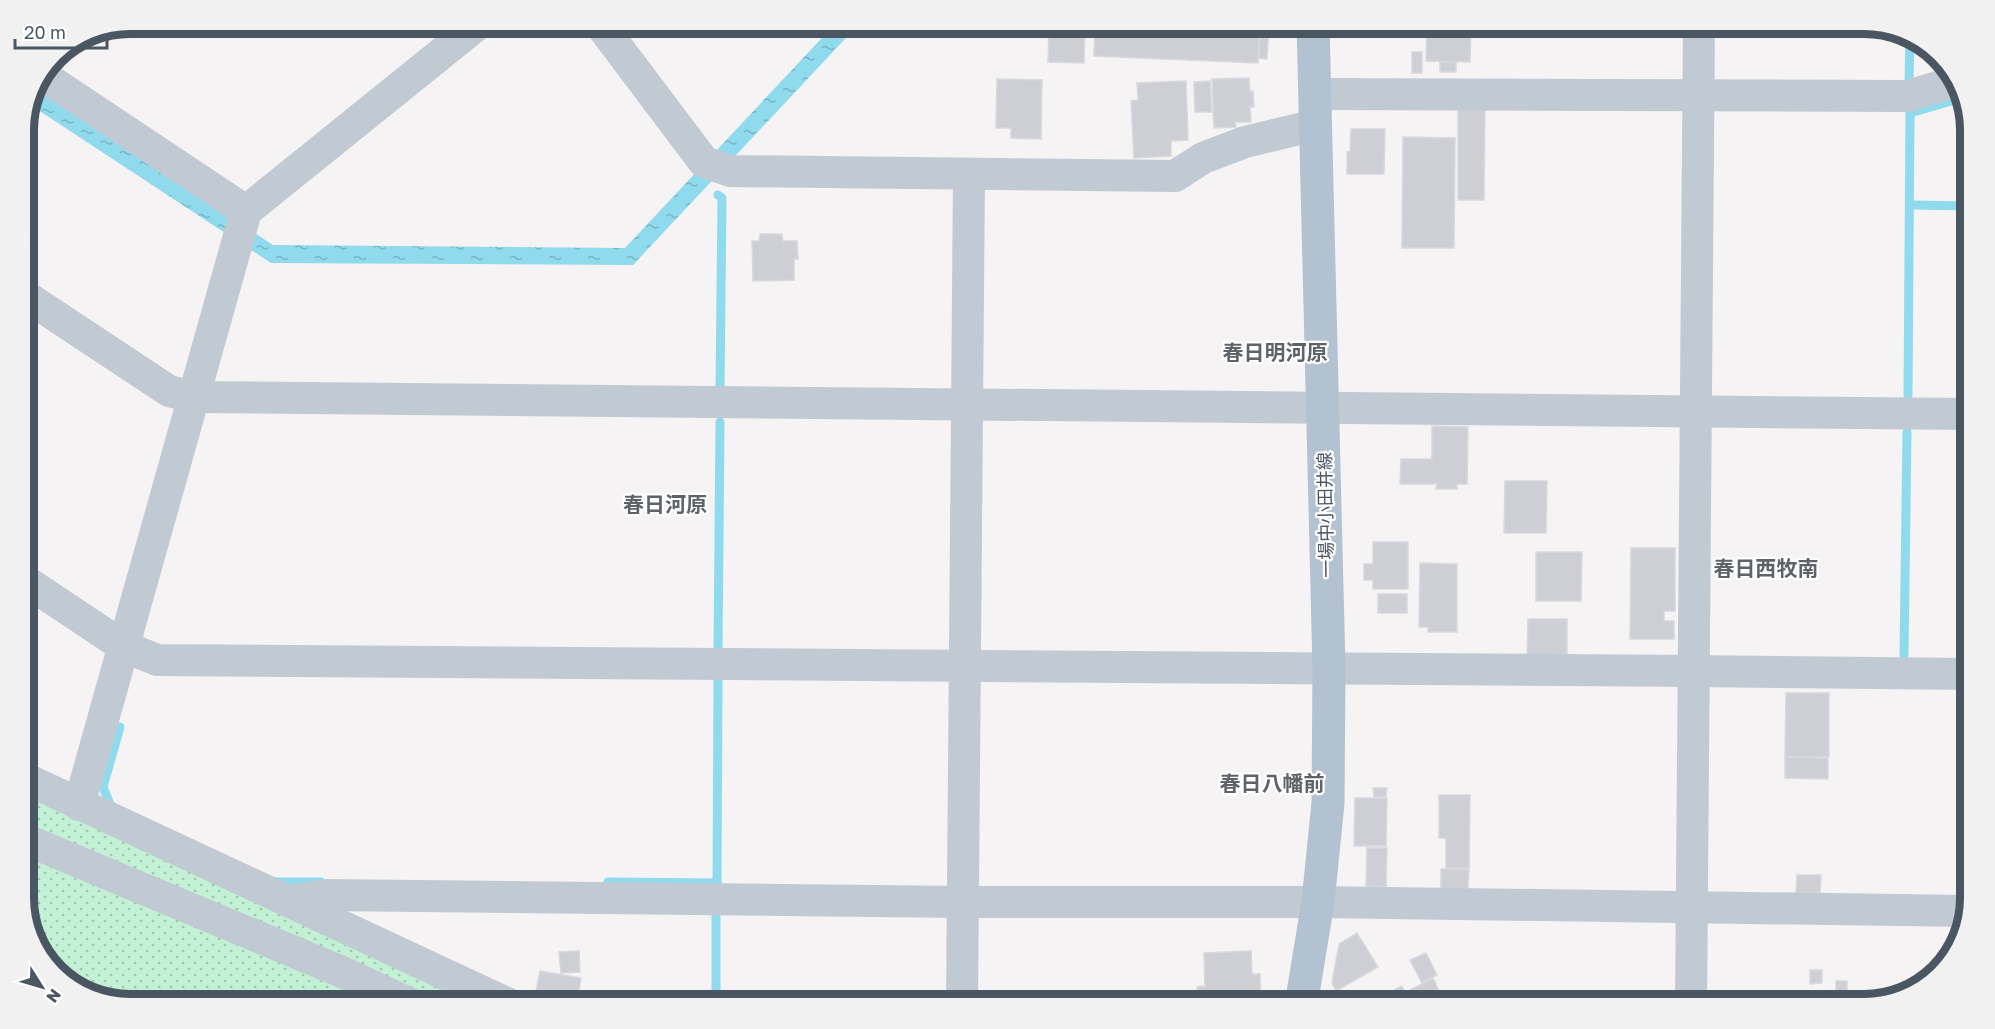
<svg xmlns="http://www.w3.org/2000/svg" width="1995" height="1029" viewBox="0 0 1995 1029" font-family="'Golos Text','Noto Sans JP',sans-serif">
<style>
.grass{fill:url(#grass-dots)}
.water{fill:url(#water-ripples)}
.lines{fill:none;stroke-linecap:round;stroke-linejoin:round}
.stream{stroke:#90daee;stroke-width:9}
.building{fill:#cdcfd5;stroke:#d7d9de;stroke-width:1.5}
.minor{stroke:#c1cad2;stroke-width:32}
.major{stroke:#b3c2d1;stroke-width:33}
.labels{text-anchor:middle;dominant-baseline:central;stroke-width:4.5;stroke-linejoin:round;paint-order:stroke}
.street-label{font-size:18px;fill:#4a5661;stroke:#fff}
.quarter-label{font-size:21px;font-weight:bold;fill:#5f6368;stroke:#fff}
.rim{fill:none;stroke:#4a5661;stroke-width:8}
</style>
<defs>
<pattern id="grass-dots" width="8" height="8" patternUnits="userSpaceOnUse" patternTransform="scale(1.5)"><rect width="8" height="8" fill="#c3f1d5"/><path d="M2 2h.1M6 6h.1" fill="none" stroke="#a0c6b0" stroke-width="1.8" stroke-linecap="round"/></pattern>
<pattern id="water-ripples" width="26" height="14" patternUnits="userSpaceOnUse" patternTransform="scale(1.5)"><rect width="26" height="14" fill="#90daee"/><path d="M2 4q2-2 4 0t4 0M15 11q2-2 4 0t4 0" fill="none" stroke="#78b4c4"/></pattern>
</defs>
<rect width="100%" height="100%" fill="#f5f3f3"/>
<!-- grass -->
<g class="grass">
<polygon points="24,791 485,1005 435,1005 343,964 24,828"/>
<path d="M24 849 389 1005H189C159 988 159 987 130 1005L83 994 42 957 24 906Z"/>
</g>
<!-- water -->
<g class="water">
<polygon points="835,24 859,24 633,265 271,263 32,106 39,90 273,245 625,248"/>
<polygon points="153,991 169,993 189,1005 130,1005"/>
</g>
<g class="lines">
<!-- stream -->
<g class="stream">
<polyline points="1909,81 1910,35"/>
<polyline points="718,195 722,198 720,391"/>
<polyline points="1910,205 1971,206"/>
<polyline points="1908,396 1910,113 1962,98"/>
<polyline points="718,651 720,422"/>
<polyline points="1904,656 1907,432"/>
<polyline points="115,809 111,807 103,787 120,727"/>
<polyline points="272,882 321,882"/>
<polyline points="608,882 717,883"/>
<polyline points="717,885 718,677"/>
<polyline points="716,1005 716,913"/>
</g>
</g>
<!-- building -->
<g class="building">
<polygon points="1049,24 1085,24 1084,63 1048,62"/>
<polygon points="1095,24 1260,24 1258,63 1094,56"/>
<polygon points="1260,24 1269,24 1267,59 1259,58"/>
<polygon points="1427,24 1471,24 1470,62 1426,61"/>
<rect x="1412" y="52" width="10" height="21"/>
<rect x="1440" y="62" width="16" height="10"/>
<polygon points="1249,78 1250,92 1253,91 1254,107 1250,107 1251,122 1235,122 1236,127 1214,128 1212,79"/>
<polygon points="997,79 1042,80 1041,139 1011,138 1011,128 996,128"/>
<polygon points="1186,81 1188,140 1171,141 1171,156 1134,158 1131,101 1138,100 1137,83"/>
<polygon points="1210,81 1212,112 1195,112 1194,82"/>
<polygon points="1458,110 1485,110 1484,200 1458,200"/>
<polygon points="1351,129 1385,129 1384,174 1347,174 1347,152 1350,152"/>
<polygon points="1403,137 1455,138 1454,248 1402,248"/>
<polygon points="760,234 782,234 783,241 797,241 798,259 794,259 794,280 753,281 752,241 759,241"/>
<polygon points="1432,426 1468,427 1467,484 1457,484 1457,489 1436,489 1437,484 1400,484 1401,459 1432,459"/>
<polygon points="1505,481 1547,481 1546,533 1504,533"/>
<polygon points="1373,542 1408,542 1408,589 1373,589 1373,580 1364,580 1364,564 1373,564"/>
<polygon points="1631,548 1675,548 1675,611 1664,611 1664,621 1674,621 1674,639 1630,639"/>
<polygon points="1536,552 1582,552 1581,601 1536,601"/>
<polygon points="1420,563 1457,564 1457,632 1428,632 1428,627 1419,627"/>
<rect x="1378" y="594" width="29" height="19"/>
<polygon points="1528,619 1567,619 1567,660 1527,660"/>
<polygon points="1786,693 1829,693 1829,757 1785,757"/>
<polygon points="1785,757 1828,758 1828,779 1785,778"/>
<polygon points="1373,788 1387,788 1386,797 1374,797"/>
<polygon points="1439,795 1470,795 1469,868 1446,868 1446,838 1439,838"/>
<polygon points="1355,798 1387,798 1386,846 1354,846"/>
<polygon points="1367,848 1387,848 1386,887 1366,886"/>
<polygon points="1441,869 1469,869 1468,889 1441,889"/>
<polygon points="1797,875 1821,875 1820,893 1796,893"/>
<polygon points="1357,933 1378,967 1336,991 1332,983 1339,944"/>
<polygon points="579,951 580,972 561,973 559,952"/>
<polygon points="1251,951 1252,974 1260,974 1261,1005 1198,1005 1197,987 1205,986 1204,953"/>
<polygon points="1426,953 1437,975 1422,983 1410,960"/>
<polygon points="1810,970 1822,970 1822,983 1810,984"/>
<polygon points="540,971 581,978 577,1003 535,996"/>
<polygon points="1433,978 1445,1005 1415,1005 1408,991"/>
<rect x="1836" y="981" width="11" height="19"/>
<polygon points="1402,986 1412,1005 1366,1005"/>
<rect x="1810" y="992" width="11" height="13"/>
</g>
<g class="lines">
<!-- minor -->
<g class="minor">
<polyline points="600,24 704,162 730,171 1175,176 1203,158 1245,142 1316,125"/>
<polyline points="45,77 246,211"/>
<polyline points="1315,94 1908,96 1957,81"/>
<polyline points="24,295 169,391 193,397 1971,414"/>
<polyline points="24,580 123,646 157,660 1694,671 1971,674"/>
<polyline points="24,778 511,1005"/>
<polyline points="79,805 246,211 478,24"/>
<polyline points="24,839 342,972 413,1005"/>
<polyline points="291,901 326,895 963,902 1318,902 1968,911"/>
<polyline points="962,1005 969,174"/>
<polyline points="1691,1005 1699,24"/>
</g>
<!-- major -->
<polyline class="major" points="1301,1005 1318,902 1328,803 1329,669 1313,24"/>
</g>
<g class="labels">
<!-- street labels -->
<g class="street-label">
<text transform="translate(1325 515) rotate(-91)">一場中小田井線</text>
</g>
<!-- quarter labels -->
<g class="quarter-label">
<text x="1275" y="352">春日明河原</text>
<text x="665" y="504">春日河原</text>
<text x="1766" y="568">春日西牧南</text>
<text x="1272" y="783">春日八幡前</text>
</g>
</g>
<!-- crop -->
<path d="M0 0H1995V1029H0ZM130 34H1864A96 96 0 0 1 1960 130V898A96 96 0 0 1 1864 994H130A96 96 0 0 1 34 898V130A96 96 0 0 1 130 34Z" fill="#f1f1f2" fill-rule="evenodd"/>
<path class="rim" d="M130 34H1864A96 96 0 0 1 1960 130V898A96 96 0 0 1 1864 994H130A96 96 0 0 1 34 898V130A96 96 0 0 1 130 34Z"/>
<!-- north arrow -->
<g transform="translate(42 987) rotate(127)" stroke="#ffffff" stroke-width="4.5" paint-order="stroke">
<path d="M0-4.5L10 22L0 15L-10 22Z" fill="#4a5661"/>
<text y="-9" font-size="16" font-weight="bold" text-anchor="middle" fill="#4a5661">N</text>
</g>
<!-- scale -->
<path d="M15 39v9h92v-9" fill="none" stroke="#4a5661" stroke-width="3"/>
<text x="24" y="39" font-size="18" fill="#4a5661" stroke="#ffffff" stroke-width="4.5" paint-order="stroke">20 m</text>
</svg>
